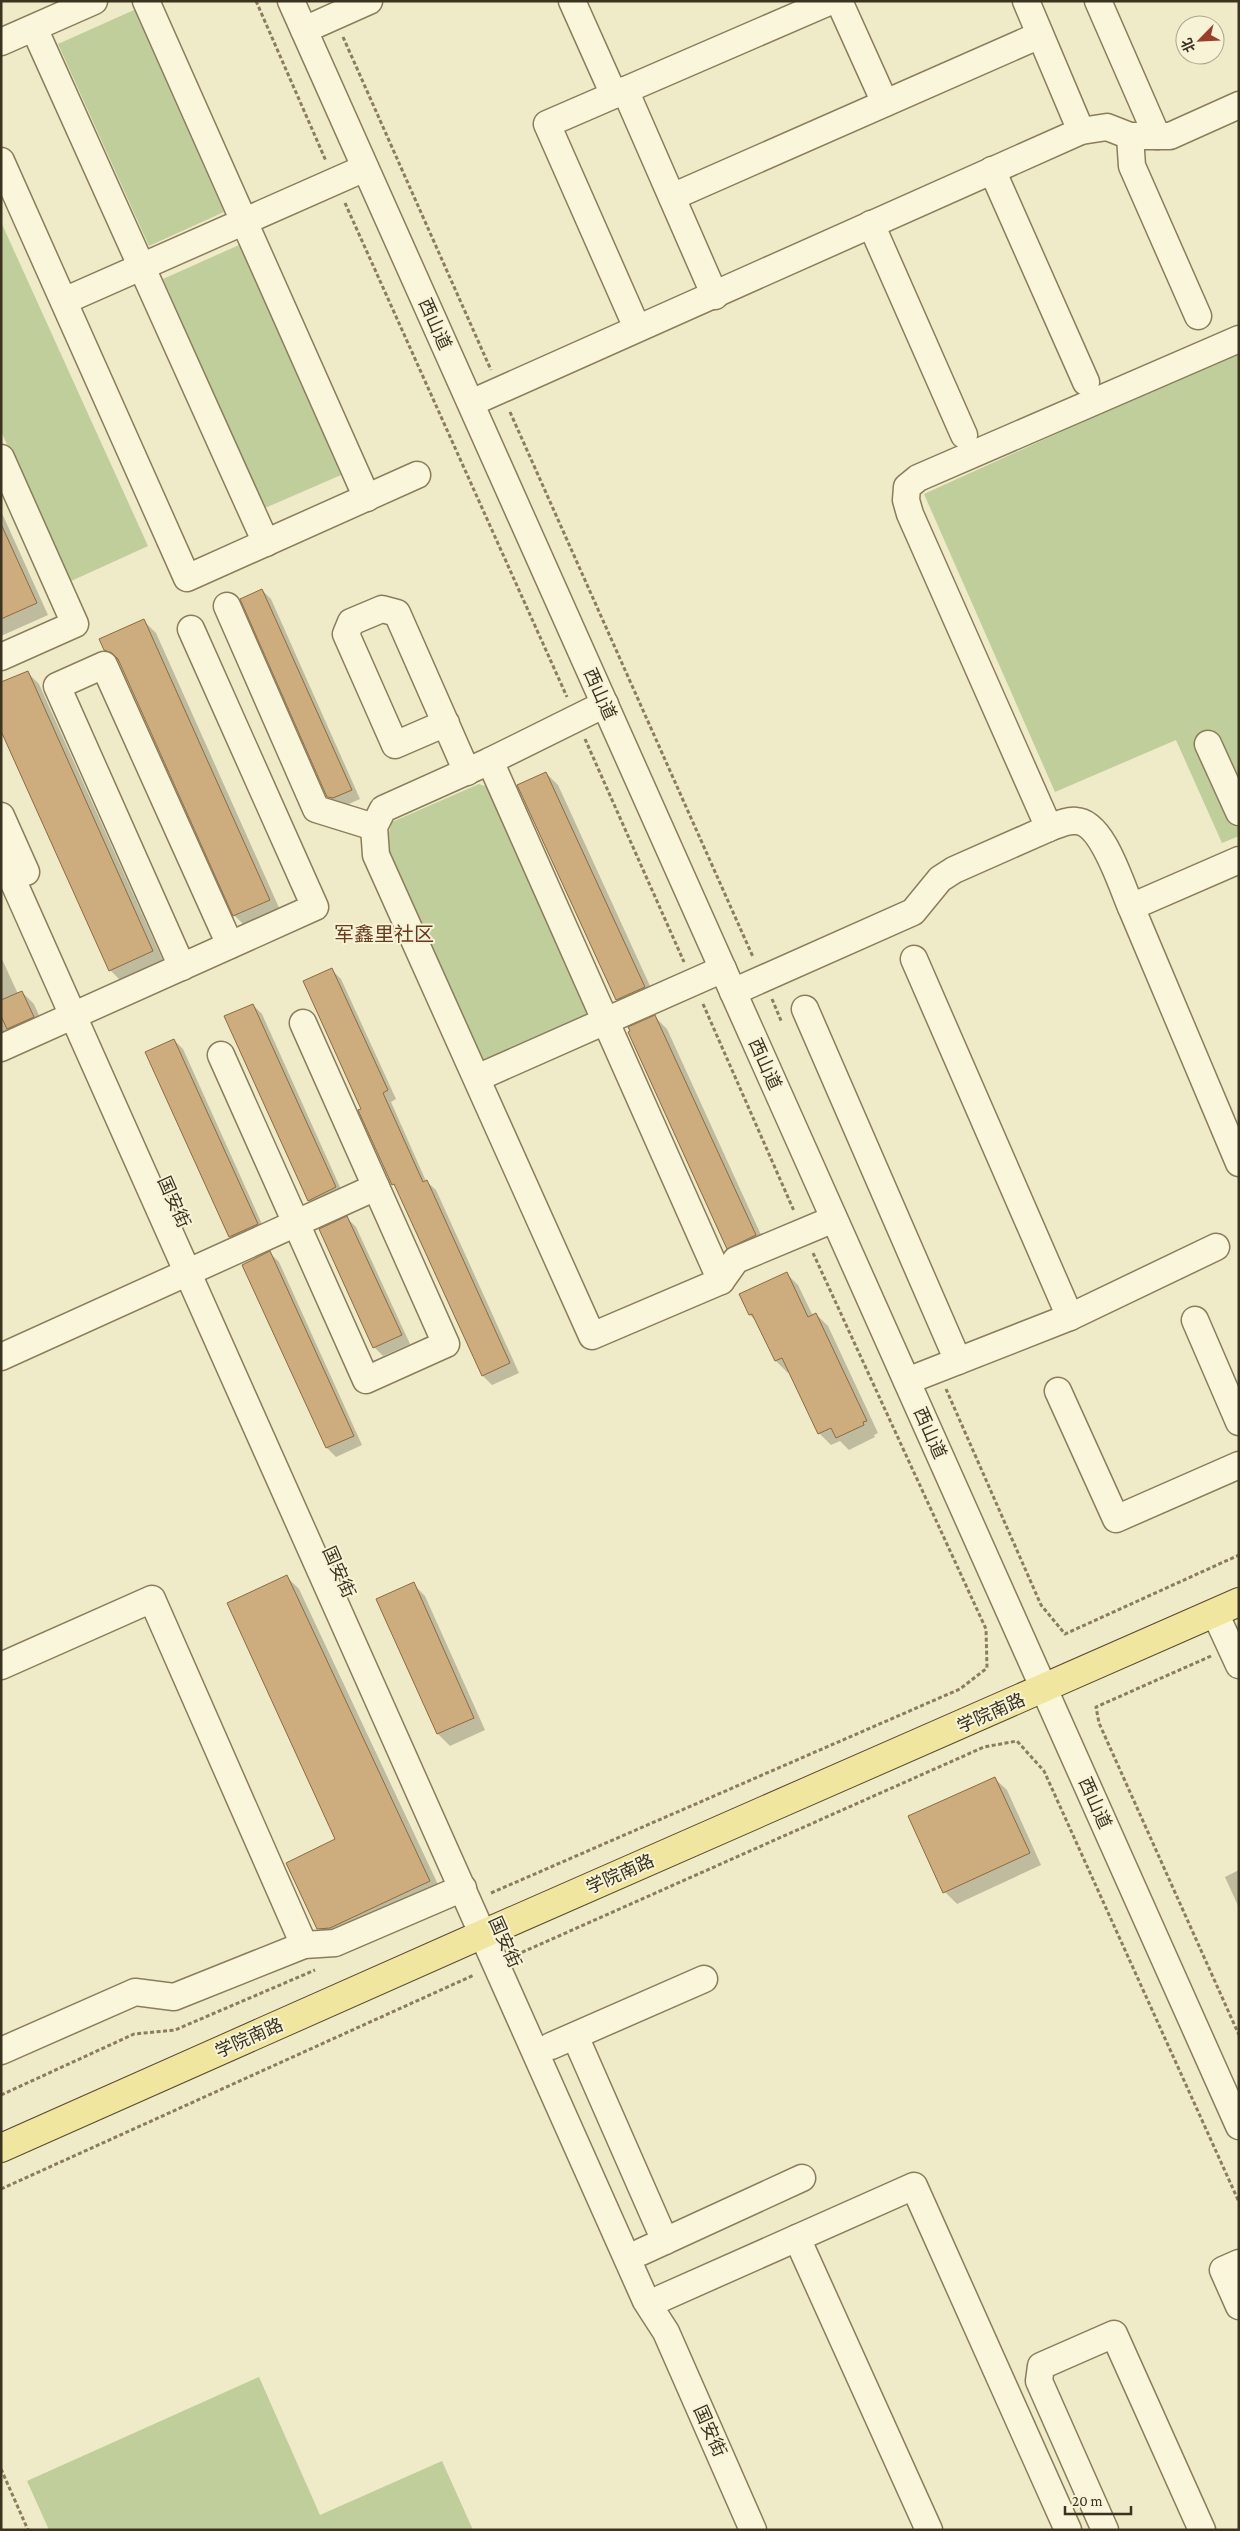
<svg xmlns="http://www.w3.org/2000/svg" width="1240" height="2531" viewBox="0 0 1240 2531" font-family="'Crimson Pro','Noto Sans SC',serif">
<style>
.green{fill:#bfce9b}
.shadow{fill:#0003}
.building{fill:#cdad7d;stroke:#8b6b42}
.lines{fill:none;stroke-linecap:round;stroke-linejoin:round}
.minor-casing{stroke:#8b7d5c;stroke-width:29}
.major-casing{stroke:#594a30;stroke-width:30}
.path{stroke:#8b7d5c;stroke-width:3;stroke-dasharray:4 2.5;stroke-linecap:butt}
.minor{stroke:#f9f6db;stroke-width:26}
.major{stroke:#f1e6a0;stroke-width:28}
.labels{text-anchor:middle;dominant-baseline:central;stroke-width:4;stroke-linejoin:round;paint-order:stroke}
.street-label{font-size:18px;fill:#3b3220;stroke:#f6f3d7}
.quarter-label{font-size:20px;fill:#683b1f;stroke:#f6f3d7}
</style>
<rect width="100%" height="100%" fill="#efeac7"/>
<!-- green -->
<g class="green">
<polygon points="134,10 224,212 149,246 58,44"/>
<polygon points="1,222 148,546 69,582 1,431"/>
<polygon points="239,245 341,475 265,508 163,279"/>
<polygon points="1239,351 1239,836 1222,843 1176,740 1055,792 924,494"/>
<polygon points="479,784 491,788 588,1009 583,1021 489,1062 477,1058 385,845 392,822"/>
<polygon points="259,2377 320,2515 442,2461 473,2530 49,2530 27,2481"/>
</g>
<!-- shadow -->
<g class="shadow">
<polygon points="1,511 48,615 1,636"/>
<polygon points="262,590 271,599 360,799 342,807 337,805 328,796"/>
<polygon points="144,621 156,633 281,912 246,927 234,915 121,663 105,649"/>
<polygon points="27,672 39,684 164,963 122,982 110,970"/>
<polygon points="546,773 558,785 656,999 629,1011 617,999"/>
<polygon points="1,957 18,994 22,992 34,1004 45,1029 1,1040"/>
<polygon points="332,970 341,979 396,1099 391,1102 426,1181 436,1190 519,1373 492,1385 483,1376 399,1190 393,1184 363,1110"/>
<polygon points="253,1005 262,1014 344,1196 318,1210 309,1201 226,1017"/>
<polygon points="655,1017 667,1029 767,1248 740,1260 728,1248"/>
<polygon points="174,1040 183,1049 266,1233 240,1245 231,1236"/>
<polygon points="347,1218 356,1227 410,1344 383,1356 374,1347"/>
<polygon points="270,1253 279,1262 362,1445 336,1457 327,1448 244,1266"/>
<polygon points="786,1273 798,1285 813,1316 816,1314 828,1326 878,1433 874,1435 875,1437 849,1450 840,1441 831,1445 819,1433 790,1372 788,1373 776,1361 758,1323 750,1315"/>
<polygon points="287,1577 299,1589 442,1893 331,1941 318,1928 337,1840"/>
<polygon points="413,1584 425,1596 485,1730 450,1746 438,1734"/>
<polygon points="994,1778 1007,1790 1041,1865 957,1904 945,1892"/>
<polygon points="1239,1870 1239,1908 1225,1877"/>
</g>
<!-- building -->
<g class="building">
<polygon points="1,524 37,603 1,619"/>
<polygon points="262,589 352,790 333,798 327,797 240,599"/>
<polygon points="144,619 270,900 233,916 118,659 112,653 104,650 99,639"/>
<polygon points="28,671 153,951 109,971 1,731 1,682"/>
<polygon points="546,772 645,987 616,1000 517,785"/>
<polygon points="332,968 388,1090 383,1093 423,1182 427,1180 510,1363 482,1376 394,1184 392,1185 358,1110 361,1109 303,981"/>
<polygon points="22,991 34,1017 7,1029 1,1016 1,1000"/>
<polygon points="253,1004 336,1187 308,1201 224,1016"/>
<polygon points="655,1015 756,1235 727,1249 628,1032 630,1031 628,1027"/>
<polygon points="174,1039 258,1224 229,1237 145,1052"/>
<polygon points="347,1216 402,1335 373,1348 319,1229"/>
<polygon points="270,1251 354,1436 326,1448 242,1265"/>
<polygon points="787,1272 808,1317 816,1313 867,1421 863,1422 864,1425 836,1438 831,1428 818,1434 782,1358 775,1361 752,1314 749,1315 739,1294"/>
<polygon points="287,1575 430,1881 330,1928 317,1929 286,1863 335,1839 227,1603"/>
<polygon points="414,1582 474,1718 437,1734 376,1599"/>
<polygon points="995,1777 1030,1853 943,1893 908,1816"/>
</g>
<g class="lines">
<defs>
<g id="minor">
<polyline points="146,1 367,498"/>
<polyline points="291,1 1239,2126"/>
<polyline points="572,1 614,95"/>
<polyline points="839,1 885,103"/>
<polyline points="1026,1 1081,131"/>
<polyline points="1098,1 1157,136"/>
<polyline points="34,28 266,543"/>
<polyline points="304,30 369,1"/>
<polyline points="1,42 94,1"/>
<polyline points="625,90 715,296"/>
<polyline points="1130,136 1132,166 1198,316"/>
<polyline points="1,161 187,578 417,475"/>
<polyline points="992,170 1086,382"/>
<polyline points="672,197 1040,35"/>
<polyline points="871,224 964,435"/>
<polyline points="64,301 365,168"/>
<polyline points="637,328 547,124 831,1"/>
<polyline points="471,403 1081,131 1107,127 1130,136 1170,136 1239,105"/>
<polyline points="1,458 75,624 1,657"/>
<polyline points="227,606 316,809 374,827"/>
<polyline points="605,704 490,761 383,809 374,827 376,855 592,1336 721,1281 736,1260 834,1219"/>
<polyline points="446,723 395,745 346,634 351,622 382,609 397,613 467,772"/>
<polyline points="1208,744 1239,812"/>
<polyline points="490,761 721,1281"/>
<polyline points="1,816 26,872"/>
<path d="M1049 828C1057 825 1067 820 1076 821 1103 822 1121 885 1131 907L1239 860"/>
<polyline points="1,854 646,2301 666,2332 753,2530"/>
<polyline points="1131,907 1239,1163"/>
<polyline points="914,959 1070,1317"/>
<polyline points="182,967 57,686 104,665 230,945"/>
<polyline points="733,992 913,912 940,879 954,870 1049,828 910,514 906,500 907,487 918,478 1239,339"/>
<polyline points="805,1009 958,1361"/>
<polyline points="1,1048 315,907 191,629"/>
<polyline points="221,1055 366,1380 446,1344 303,1023"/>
<polyline points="477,1078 723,969"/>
<polyline points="1195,1320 1239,1422"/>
<polyline points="1,1357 376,1187"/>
<polyline points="907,1381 1070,1317 1216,1247"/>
<polyline points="1058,1391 1116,1519 1239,1465"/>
<polyline points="1215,1613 1239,1665"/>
<polyline points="1,1666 152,1599 304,1945"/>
<polyline points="575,2036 665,2241"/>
<polyline points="551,2046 704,1979"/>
<polyline points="1,2051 135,1992 174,1997 304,1945 335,1943 463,1888"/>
<polyline points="797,2238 929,2530"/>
<polyline points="641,2252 802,2178"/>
<polyline points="1239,2263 1223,2270 1239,2306"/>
<polyline points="662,2298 914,2186 1068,2530"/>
<polyline points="1105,2530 1039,2381 1041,2366 1114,2334 1202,2530"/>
</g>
<polyline id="major" points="1,2148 483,1934 1239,1602"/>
</defs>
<!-- minor casing -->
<use href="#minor" class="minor-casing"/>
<!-- major casing -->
<use href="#major" class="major-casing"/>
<!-- path -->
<g class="path">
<polyline points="256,1 326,161"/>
<polyline points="343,37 491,370"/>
<polyline points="345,203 567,697"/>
<polyline points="510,412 753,957"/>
<polyline points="585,739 684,962"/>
<polyline points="772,999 782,1023"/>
<polyline points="703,1004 794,1211"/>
<polyline points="946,1389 1041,1605 1065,1634 1239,1555"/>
<polyline points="1211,1656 1096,1707 1099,1723 1239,2035"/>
<polyline points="491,1893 960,1689 987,1668 986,1629 813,1253"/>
<polyline points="516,1955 984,1747 1017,1741 1044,1771 1239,2202"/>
<polyline points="1,2095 134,2034 175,2030 315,1970"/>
<polyline points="1,2189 474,1975"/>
<polyline points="1,2469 28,2530"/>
</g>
<!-- minor -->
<use href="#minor" class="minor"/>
<!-- major -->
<use href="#major" class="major"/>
</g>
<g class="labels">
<!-- street labels -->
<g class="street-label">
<text transform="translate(435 324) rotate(66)">西山道</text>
<text transform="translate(600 694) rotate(66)">西山道</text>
<text transform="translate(765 1064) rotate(66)">西山道</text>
<text transform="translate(174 1202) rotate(66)">国安街</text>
<text transform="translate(930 1433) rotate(66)">西山道</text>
<text transform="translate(339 1572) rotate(66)">国安街</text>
<text transform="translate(991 1713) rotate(-24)">学院南路</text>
<text transform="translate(1095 1803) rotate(66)">西山道</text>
<text transform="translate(620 1874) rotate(-24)">学院南路</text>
<text transform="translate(505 1942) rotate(66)">国安街</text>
<text transform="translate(249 2038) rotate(-24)">学院南路</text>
<text transform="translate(710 2431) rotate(66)">国安街</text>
</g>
<!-- quarter labels -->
<g class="quarter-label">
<text x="384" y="934">军鑫里社区</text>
</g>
</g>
<!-- border -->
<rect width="1240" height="2531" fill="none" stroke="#3b3220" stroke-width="5"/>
<!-- north arrow -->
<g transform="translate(1200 40) rotate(246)"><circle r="24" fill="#f6f3d7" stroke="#aba68e"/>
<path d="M0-4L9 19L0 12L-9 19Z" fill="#9b3e2c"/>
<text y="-8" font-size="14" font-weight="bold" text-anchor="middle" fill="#3b3220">北</text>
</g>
<!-- scale -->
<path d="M1065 2506v8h66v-8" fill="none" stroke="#3b3220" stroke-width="2.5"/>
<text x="1072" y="2506" font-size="15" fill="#3b3220" stroke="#f6f3d7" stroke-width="4" paint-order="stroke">20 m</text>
</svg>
